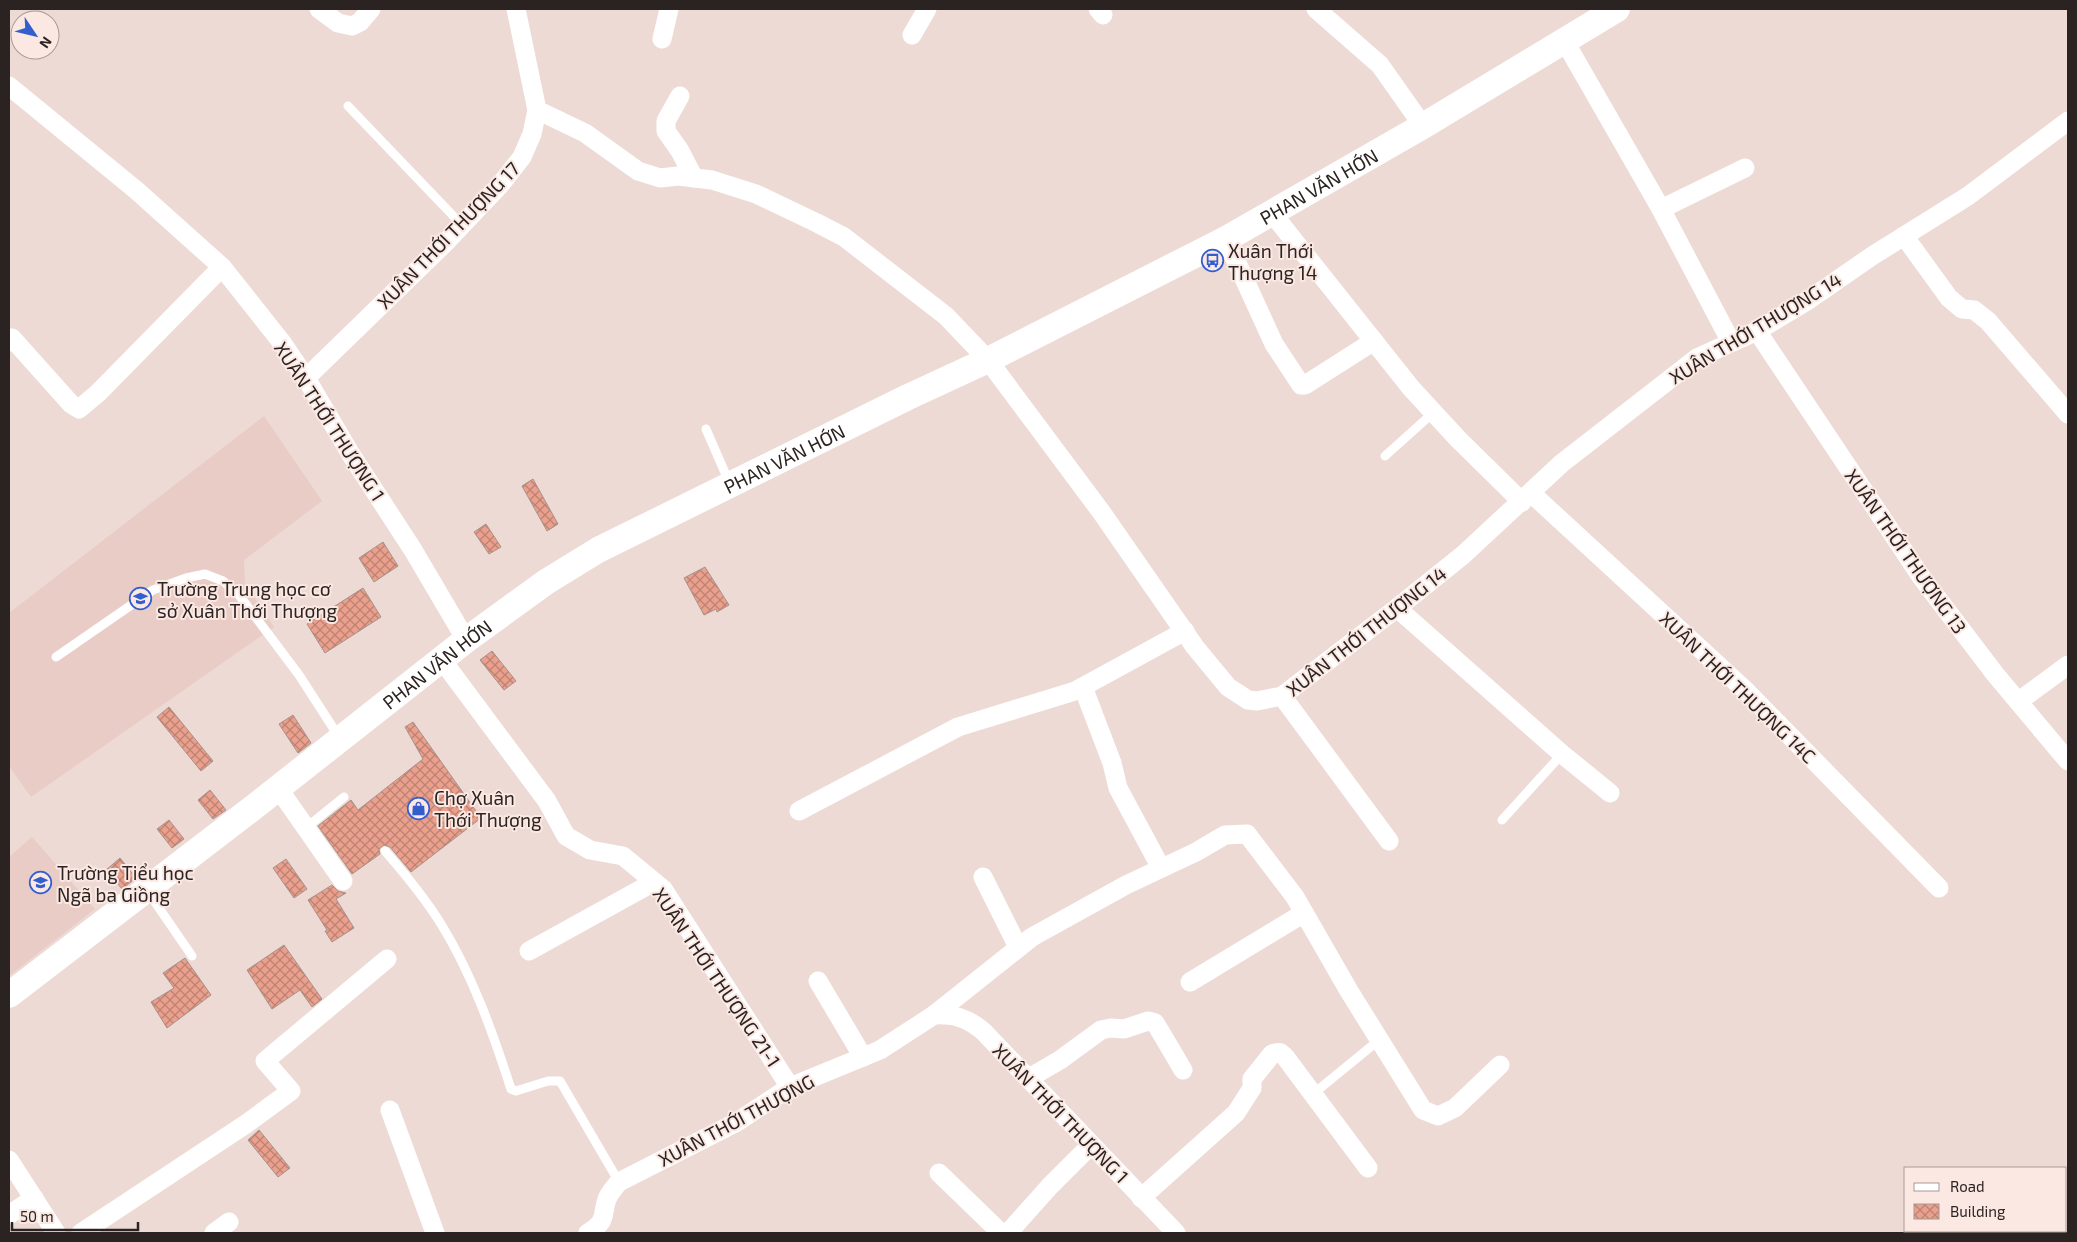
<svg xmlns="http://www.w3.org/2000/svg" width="2077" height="1242" viewBox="0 0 2077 1242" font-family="'Exo 2',sans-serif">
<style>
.built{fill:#e8ccc5}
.building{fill:url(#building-cross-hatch);stroke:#a5938e}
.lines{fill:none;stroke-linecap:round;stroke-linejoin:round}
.lane{stroke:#fff;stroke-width:9}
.street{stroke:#fff;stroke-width:19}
.secondary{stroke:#fff;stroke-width:26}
.labels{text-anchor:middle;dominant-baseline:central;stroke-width:4;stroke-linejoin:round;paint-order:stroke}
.street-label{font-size:19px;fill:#2a2321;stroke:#fbe8e2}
.poi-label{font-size:19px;fill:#2a2321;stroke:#fbe8e2;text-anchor:start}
</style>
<defs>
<pattern id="building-cross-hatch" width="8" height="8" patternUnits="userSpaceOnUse" patternTransform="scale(1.25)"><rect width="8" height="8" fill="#eaa08c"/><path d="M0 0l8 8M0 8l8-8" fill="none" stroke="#be8272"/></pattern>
</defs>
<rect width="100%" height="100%" fill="#eedad5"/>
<!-- built -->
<g class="built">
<polygon points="264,416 322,501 244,560 245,584 274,627 31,797 9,766 9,613"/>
<polygon points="32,837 95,909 9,976 9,857"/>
</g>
<!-- building -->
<g class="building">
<polygon points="533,479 558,524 547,531 522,486"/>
<polygon points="486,524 501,547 489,554 474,532"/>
<polygon points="383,542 398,566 374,582 359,558"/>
<polygon points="705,567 729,605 717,612 716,609 704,615 684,578"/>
<polygon points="363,588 381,617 325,653 307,624"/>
<polygon points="492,651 516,681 504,690 480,660"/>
<polygon points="169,707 213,761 201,771 157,717"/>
<polygon points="293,715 311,743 298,753 279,724"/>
<polygon points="413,722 481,818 411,872 390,847 384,845 379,849 380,854 352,874 318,826 351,800 358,810 423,759 405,727"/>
<polygon points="210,790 226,810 213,819 198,800"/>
<polygon points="169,820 184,839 172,848 157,829"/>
<polygon points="120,858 136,878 122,889 106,870"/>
<polygon points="286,859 307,889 294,898 273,868"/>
<polygon points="332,885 338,891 346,893 336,899 354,928 332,942 325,931 327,930 308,900"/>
<polygon points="284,945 322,999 312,1007 300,990 272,1009 247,970"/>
<polygon points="185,958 211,995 167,1028 151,1002 174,988 163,973"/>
<polygon points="259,1130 290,1168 278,1177 248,1140"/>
</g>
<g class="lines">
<!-- lane -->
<g class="lane">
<polyline points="348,106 461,224"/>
<polyline points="706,429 729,482"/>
<polyline points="1385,456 1434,412"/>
<polyline points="56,657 153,590 186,578 205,574 223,581 239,595 299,675 339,737"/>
<polyline points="1502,820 1562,754"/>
<polyline points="307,827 344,797"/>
<path d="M385 851C405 874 425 898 441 924 472 974 493 1033 511 1089L516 1091 548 1081H560L619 1182"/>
<polyline points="148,892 192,956"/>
<polyline points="1313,1094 1379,1040"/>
</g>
<!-- street -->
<g class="street">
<polyline points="319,9 338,23 352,26 360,22 371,9"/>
<polyline points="1098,9 1103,15"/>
<polyline points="1316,9 1380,65 1423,126"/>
<polyline points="912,35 927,9"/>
<polyline points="662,39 669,9"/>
<polyline points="1564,40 1661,209 1731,342"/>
<polyline points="9,86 136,190 222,267 283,344 306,378 350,453 413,550 466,640"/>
<polyline points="680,96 666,121 666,131 680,151 694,178"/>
<polyline points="537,110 585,133 638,171 660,178 678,176 712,180 756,194 817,223 844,237 946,316 988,360 1102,513 1195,647 1228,687 1248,700 1257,701 1282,696 1397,608 1463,555 1562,463 1697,358 1757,331 1810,299 1872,256 1968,196 2068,121"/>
<polyline points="1661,209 1745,168"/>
<polyline points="1272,213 1411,388 1458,439 1522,502"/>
<polyline points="1904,236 1949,298 1962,309 1974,310 1988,321 2068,414"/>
<polyline points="1226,239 1274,344 1301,385 1305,385 1374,341"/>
<polyline points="1757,331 1922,578 1995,674 2068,761"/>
<polyline points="9,342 12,338 71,404 79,409 98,393 222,267"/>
<polyline points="306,378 446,242 500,185 522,157 532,134 537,110 516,9"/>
<polyline points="1531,493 1745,690 1939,888"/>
<polyline points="1397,608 1562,754 1610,793"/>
<polyline points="442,660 547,801 566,836 590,850 623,856 663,889 790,1087"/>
<polyline points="1083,687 1112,763 1118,788 1161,868"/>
<polyline points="1282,696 1389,841"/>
<polyline points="2019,701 2068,665"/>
<polyline points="278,788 343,881"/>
<polyline points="799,811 958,727 1075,691 1185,631"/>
<polyline points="983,877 1018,947"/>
<polyline points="529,951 654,882"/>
<polyline points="818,981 863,1057"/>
<polyline points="1190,982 1304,913"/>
<path d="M934 1015C954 1014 967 1018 983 1031L1176 1233"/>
<polyline points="1029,1078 1060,1060 1101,1030 1111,1028 1124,1029 1148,1021 1155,1023 1160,1031 1183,1070"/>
<polyline points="390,1110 435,1233"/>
<polyline points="9,1160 56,1233"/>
<polyline points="939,1173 1001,1233"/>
<path d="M1141 1198 1236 1113 1252 1088V1079L1272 1054C1279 1051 1281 1052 1286 1058L1368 1168"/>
<polyline points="9,1215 34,1198"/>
<polyline points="81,1233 246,1124 291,1091 265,1061 387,959"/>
<polyline points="214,1233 229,1222"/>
<path d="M588 1233C608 1220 601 1217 607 1199 610 1192 615 1187 619 1182L737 1122 790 1087 880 1050 934 1015 1032 937 1126 885 1196 852 1225 835 1247 834 1295 897 1349 991 1423 1110 1438 1116 1455 1108 1500 1065"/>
<polyline points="1008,1233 1050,1186 1091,1145"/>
</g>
<!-- secondary -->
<path class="secondary" id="s1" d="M9 995 254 807 466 640 546 582 598 550 908 397 988 360 1226 239 1423 126 1617 9"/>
</g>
<!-- icons -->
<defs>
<symbol id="bus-ring" viewBox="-11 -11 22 22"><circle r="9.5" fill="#fbe8e2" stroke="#345ece" stroke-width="1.5"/><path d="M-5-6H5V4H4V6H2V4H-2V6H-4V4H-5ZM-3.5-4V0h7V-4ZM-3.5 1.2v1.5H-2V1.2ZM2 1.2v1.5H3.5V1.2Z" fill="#345ece"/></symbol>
<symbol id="school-ring" viewBox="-11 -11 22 22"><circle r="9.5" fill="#fbe8e2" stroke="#345ece" stroke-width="1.5"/><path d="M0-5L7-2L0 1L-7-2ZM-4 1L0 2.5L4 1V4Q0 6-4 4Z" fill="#345ece"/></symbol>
<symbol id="shop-ring" viewBox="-11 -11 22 22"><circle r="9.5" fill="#fbe8e2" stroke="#345ece" stroke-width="1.5"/><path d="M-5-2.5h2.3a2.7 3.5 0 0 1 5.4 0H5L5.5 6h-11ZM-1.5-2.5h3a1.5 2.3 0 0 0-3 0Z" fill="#345ece"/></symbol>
</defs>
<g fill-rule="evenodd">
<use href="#bus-ring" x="1200" y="248" width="25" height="25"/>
<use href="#school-ring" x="128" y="586" width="25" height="25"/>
<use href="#shop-ring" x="406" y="796" width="25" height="25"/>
<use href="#school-ring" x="28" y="870" width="25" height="25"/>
</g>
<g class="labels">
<!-- street labels -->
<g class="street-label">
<text stroke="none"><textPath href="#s1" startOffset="1546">PHAN VĂN HỚN</textPath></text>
<text transform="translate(448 235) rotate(-46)">XUÂN THỚI THƯỢNG 17</text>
<text transform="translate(1755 328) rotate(-31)">XUÂN THỚI THƯỢNG 14</text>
<text transform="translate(330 421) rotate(57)">XUÂN THỚI THƯỢNG 1</text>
<text stroke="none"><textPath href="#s1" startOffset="946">PHAN VĂN HỚN</textPath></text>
<text transform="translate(1906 551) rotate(55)">XUÂN THỚI THƯỢNG 13</text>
<text transform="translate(1366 631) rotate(-38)">XUÂN THỚI THƯỢNG 14</text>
<text stroke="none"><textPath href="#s1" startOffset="541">PHAN VĂN HỚN</textPath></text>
<text transform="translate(1738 687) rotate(44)">XUÂN THỚI THƯỢNG 14C</text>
<text transform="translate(717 977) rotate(56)">XUÂN THỚI THƯỢNG 21-1</text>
<text transform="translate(1061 1113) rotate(46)">XUÂN THỚI THƯỢNG 1</text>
<text transform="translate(736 1120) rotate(-28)">XUÂN THỚI THƯỢNG</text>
</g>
<!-- poi labels -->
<g class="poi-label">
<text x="1228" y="250">Xuân Thới<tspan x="1228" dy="22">Thượng 14</tspan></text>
<text x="157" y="588">Trường Trung học cơ<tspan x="157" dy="22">sở Xuân Thới Thượng</tspan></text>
<text x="434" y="797">Chợ Xuân<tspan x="434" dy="22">Thới Thượng</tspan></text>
<text x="57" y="872">Trường Tiểu học<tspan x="57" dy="22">Ngã ba Giồng</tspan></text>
</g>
</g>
<!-- border -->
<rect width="2077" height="1242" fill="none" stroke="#2a2321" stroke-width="20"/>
<!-- legend -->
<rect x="1904" y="1167" width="162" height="65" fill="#fbe8e2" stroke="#a79995"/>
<rect x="1914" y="1183" width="25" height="8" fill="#ffffff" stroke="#a79995"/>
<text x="1950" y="1192" font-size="15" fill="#2a2321">Road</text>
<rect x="1914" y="1204" width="25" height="15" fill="url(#building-cross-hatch)" stroke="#a79995"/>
<text x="1950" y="1217" font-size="15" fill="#2a2321">Building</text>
<!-- north arrow -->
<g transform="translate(35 35) rotate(125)"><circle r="24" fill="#fbe8e2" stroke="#a79995"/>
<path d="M0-4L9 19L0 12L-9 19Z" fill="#345ece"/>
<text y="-8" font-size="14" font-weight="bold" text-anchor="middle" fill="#2a2321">N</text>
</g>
<!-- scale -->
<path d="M12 1222v8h126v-8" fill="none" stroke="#2a2321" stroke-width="2.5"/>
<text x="20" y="1222" font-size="15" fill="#2a2321" stroke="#fbe8e2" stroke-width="4" paint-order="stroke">50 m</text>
</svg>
